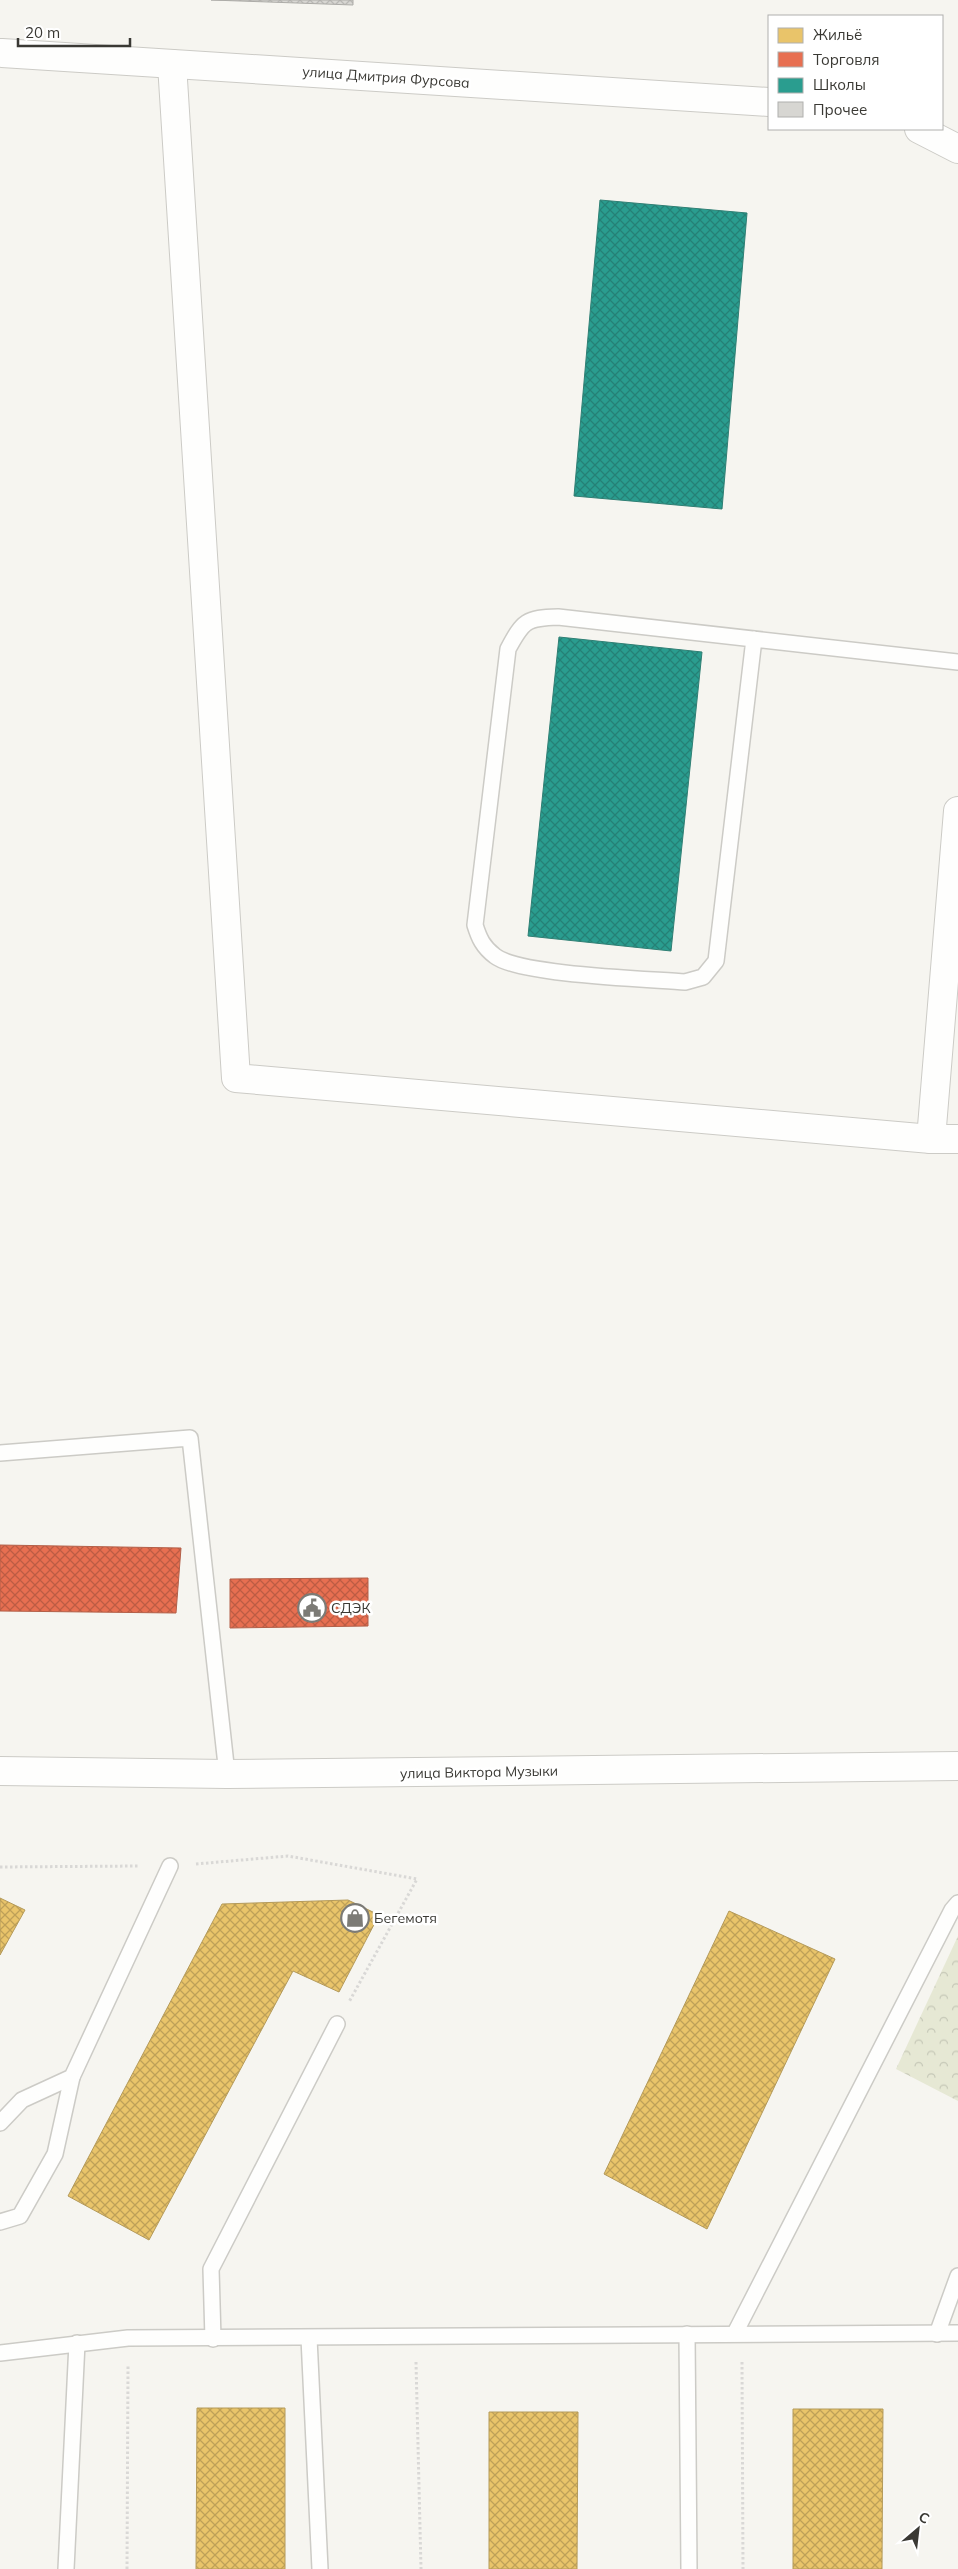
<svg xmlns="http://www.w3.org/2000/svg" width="958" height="2569" viewBox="0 0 958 2569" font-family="Mulish,sans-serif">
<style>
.park{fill:url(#park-crowns)}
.homes{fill:url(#homes-cross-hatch);stroke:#b49a5a}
.shops{fill:url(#shops-cross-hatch);stroke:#b35f48}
.schools{fill:url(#schools-cross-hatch);stroke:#2f7f74}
.building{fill:url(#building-cross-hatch);stroke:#adaca8}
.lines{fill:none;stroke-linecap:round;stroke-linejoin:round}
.service-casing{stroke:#cccbc6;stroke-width:18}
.minor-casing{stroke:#cccbc6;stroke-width:30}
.tertiary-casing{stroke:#cccbc6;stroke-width:30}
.path{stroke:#d9d8d6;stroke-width:3;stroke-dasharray:2.5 2.5;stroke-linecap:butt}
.service{stroke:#fefefd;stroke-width:15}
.minor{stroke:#fefefd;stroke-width:28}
.tertiary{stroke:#fefefd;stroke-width:28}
.labels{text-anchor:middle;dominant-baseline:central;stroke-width:5;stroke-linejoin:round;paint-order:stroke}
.street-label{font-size:14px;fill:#3a3934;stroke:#fff}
.poi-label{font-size:14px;fill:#3a3934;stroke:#fff;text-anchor:start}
</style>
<defs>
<pattern id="park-crowns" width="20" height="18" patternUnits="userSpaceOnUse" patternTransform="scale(1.25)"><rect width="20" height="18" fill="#e6e8d4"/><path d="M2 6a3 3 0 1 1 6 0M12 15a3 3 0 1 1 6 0" fill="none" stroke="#c6c8b7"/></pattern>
<pattern id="homes-cross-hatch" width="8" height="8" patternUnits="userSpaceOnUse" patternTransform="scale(1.25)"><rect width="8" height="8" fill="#e9c46a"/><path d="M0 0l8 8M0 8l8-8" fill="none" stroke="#bea058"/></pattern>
<pattern id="shops-cross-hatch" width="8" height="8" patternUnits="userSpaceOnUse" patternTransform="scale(1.25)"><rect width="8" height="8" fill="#e76f51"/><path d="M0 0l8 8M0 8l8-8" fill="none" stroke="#bc5c44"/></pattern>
<pattern id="schools-cross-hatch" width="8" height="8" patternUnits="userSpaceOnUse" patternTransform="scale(1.25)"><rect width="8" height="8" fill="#2a9d8f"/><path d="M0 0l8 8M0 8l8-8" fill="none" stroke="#258176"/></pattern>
<pattern id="building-cross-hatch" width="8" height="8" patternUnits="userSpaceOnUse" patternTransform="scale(1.25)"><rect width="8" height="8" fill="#d7d6d2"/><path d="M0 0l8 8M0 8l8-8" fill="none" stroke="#b9b8b5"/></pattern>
</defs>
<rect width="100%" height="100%" fill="#f6f5f0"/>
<!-- park -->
<polygon class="park" points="958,1936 958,2101 896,2069"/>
<!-- homes -->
<g class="homes">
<polygon points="0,1898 25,1910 0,1955"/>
<polygon points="348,1900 379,1915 339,1992 293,1971 149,2240 68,2196 222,1904"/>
<polygon points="729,1911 835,1959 707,2229 604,2174"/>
<polygon points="197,2408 285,2408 285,2569 196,2569"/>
<polygon points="793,2409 883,2409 882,2569 793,2569"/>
<polygon points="489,2412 578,2412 577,2569 489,2569"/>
</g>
<!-- shops -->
<g class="shops">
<polygon points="0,1545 181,1548 176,1613 0,1611"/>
<polygon points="368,1578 368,1626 230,1628 230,1579"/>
</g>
<!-- schools -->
<g class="schools">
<polygon points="600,200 747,213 722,509 574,496"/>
<polygon points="559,637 702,652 671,951 528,936"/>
</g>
<!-- building -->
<polygon class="building" points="211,0 353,0 353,5"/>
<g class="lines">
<defs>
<g id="service">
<path d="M754 639 716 961 703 977 685 982C647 979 519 975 495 956 483 947 479 938 475 925L508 649C523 621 526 618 558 617L958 662"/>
<polyline points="0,1453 190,1438 227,1774"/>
<polyline points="0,2123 22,2100 72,2077 170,1866"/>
<polyline points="0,2222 20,2216 55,2154 72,2077"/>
<polyline points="735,2333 952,1910 958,1903"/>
<polyline points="687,2334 689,2569"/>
<polyline points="937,2334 958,2276"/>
<polyline points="309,2338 320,2569"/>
<polyline points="213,2339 211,2269 337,2024"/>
<polyline points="0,2353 128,2338 958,2333"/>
<polyline points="66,2569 77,2343"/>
</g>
<g id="minor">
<polyline points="2,53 769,102"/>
<polyline points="172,64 236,1078 931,1139"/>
<polyline points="919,129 958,149"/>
<polyline points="958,811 931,1139 958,1139"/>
</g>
<polyline id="tertiary" points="0,1771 227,1774 958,1766"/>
</defs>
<!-- service casing -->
<use href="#service" class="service-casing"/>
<!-- minor casing -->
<use href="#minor" class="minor-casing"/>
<!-- tertiary casing -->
<use href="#tertiary" class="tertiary-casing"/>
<!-- path -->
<g class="path">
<polyline points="196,1864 288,1856 417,1879 349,2002"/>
<polyline points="0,1867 139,1866"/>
<polyline points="416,2362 421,2569"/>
<polyline points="742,2362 743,2569"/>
<polyline points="127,2569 128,2366"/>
</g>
<!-- service -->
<use href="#service" class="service"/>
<!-- minor -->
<use href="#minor" class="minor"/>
<!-- tertiary -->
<use href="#tertiary" class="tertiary"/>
</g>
<!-- icons -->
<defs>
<symbol id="civic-ring" viewBox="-11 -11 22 22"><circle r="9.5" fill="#fff" stroke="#7c7b76" stroke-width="1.5"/><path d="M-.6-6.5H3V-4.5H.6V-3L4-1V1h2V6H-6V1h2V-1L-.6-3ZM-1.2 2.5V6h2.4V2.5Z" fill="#7c7b76"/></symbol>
<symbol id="shop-ring" viewBox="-11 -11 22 22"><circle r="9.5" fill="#fff" stroke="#7c7b76" stroke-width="1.5"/><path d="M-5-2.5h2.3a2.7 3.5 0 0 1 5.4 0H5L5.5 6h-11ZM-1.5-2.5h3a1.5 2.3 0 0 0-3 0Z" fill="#7c7b76"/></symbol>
</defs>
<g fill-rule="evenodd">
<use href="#civic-ring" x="296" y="1592" width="32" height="32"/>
<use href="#shop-ring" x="339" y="1902" width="32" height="32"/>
</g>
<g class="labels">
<!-- street labels -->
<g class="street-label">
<text transform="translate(386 77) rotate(4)">улица Дмитрия Фурсова</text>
<text transform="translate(479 1772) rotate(-1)">улица Виктора Музыки</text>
</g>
<!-- poi labels -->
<g class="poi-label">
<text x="331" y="1608">СДЭК</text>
<text x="374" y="1918">Бегемотя</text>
</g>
</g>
<!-- legend -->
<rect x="768" y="15" width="175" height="115" fill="#ffffff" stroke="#b0b0ae"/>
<rect x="778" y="28" width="25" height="15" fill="#e9c46a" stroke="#b0b0ae"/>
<text x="813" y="40" font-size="15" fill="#3a3934">Жильё</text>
<rect x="778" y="52" width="25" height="15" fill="#e76f51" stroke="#b0b0ae"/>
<text x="813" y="65" font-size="15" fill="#3a3934">Торговля</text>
<rect x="778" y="78" width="25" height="15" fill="#2a9d8f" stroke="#b0b0ae"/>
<text x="813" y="90" font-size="15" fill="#3a3934">Школы</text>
<rect x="778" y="102" width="25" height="15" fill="#d7d6d2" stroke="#b0b0ae"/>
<text x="813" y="115" font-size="15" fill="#3a3934">Прочее</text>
<!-- north arrow -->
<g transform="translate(918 2529) rotate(28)" stroke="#ffffff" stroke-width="4" paint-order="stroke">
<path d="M0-4L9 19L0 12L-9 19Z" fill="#3a3934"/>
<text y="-8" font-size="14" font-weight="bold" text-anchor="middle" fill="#3a3934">С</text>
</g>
<!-- scale -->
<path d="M18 38v8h112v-8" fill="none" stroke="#3a3934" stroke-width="2.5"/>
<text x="25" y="38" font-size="15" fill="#3a3934" stroke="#ffffff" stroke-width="4" paint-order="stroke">20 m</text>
</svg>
